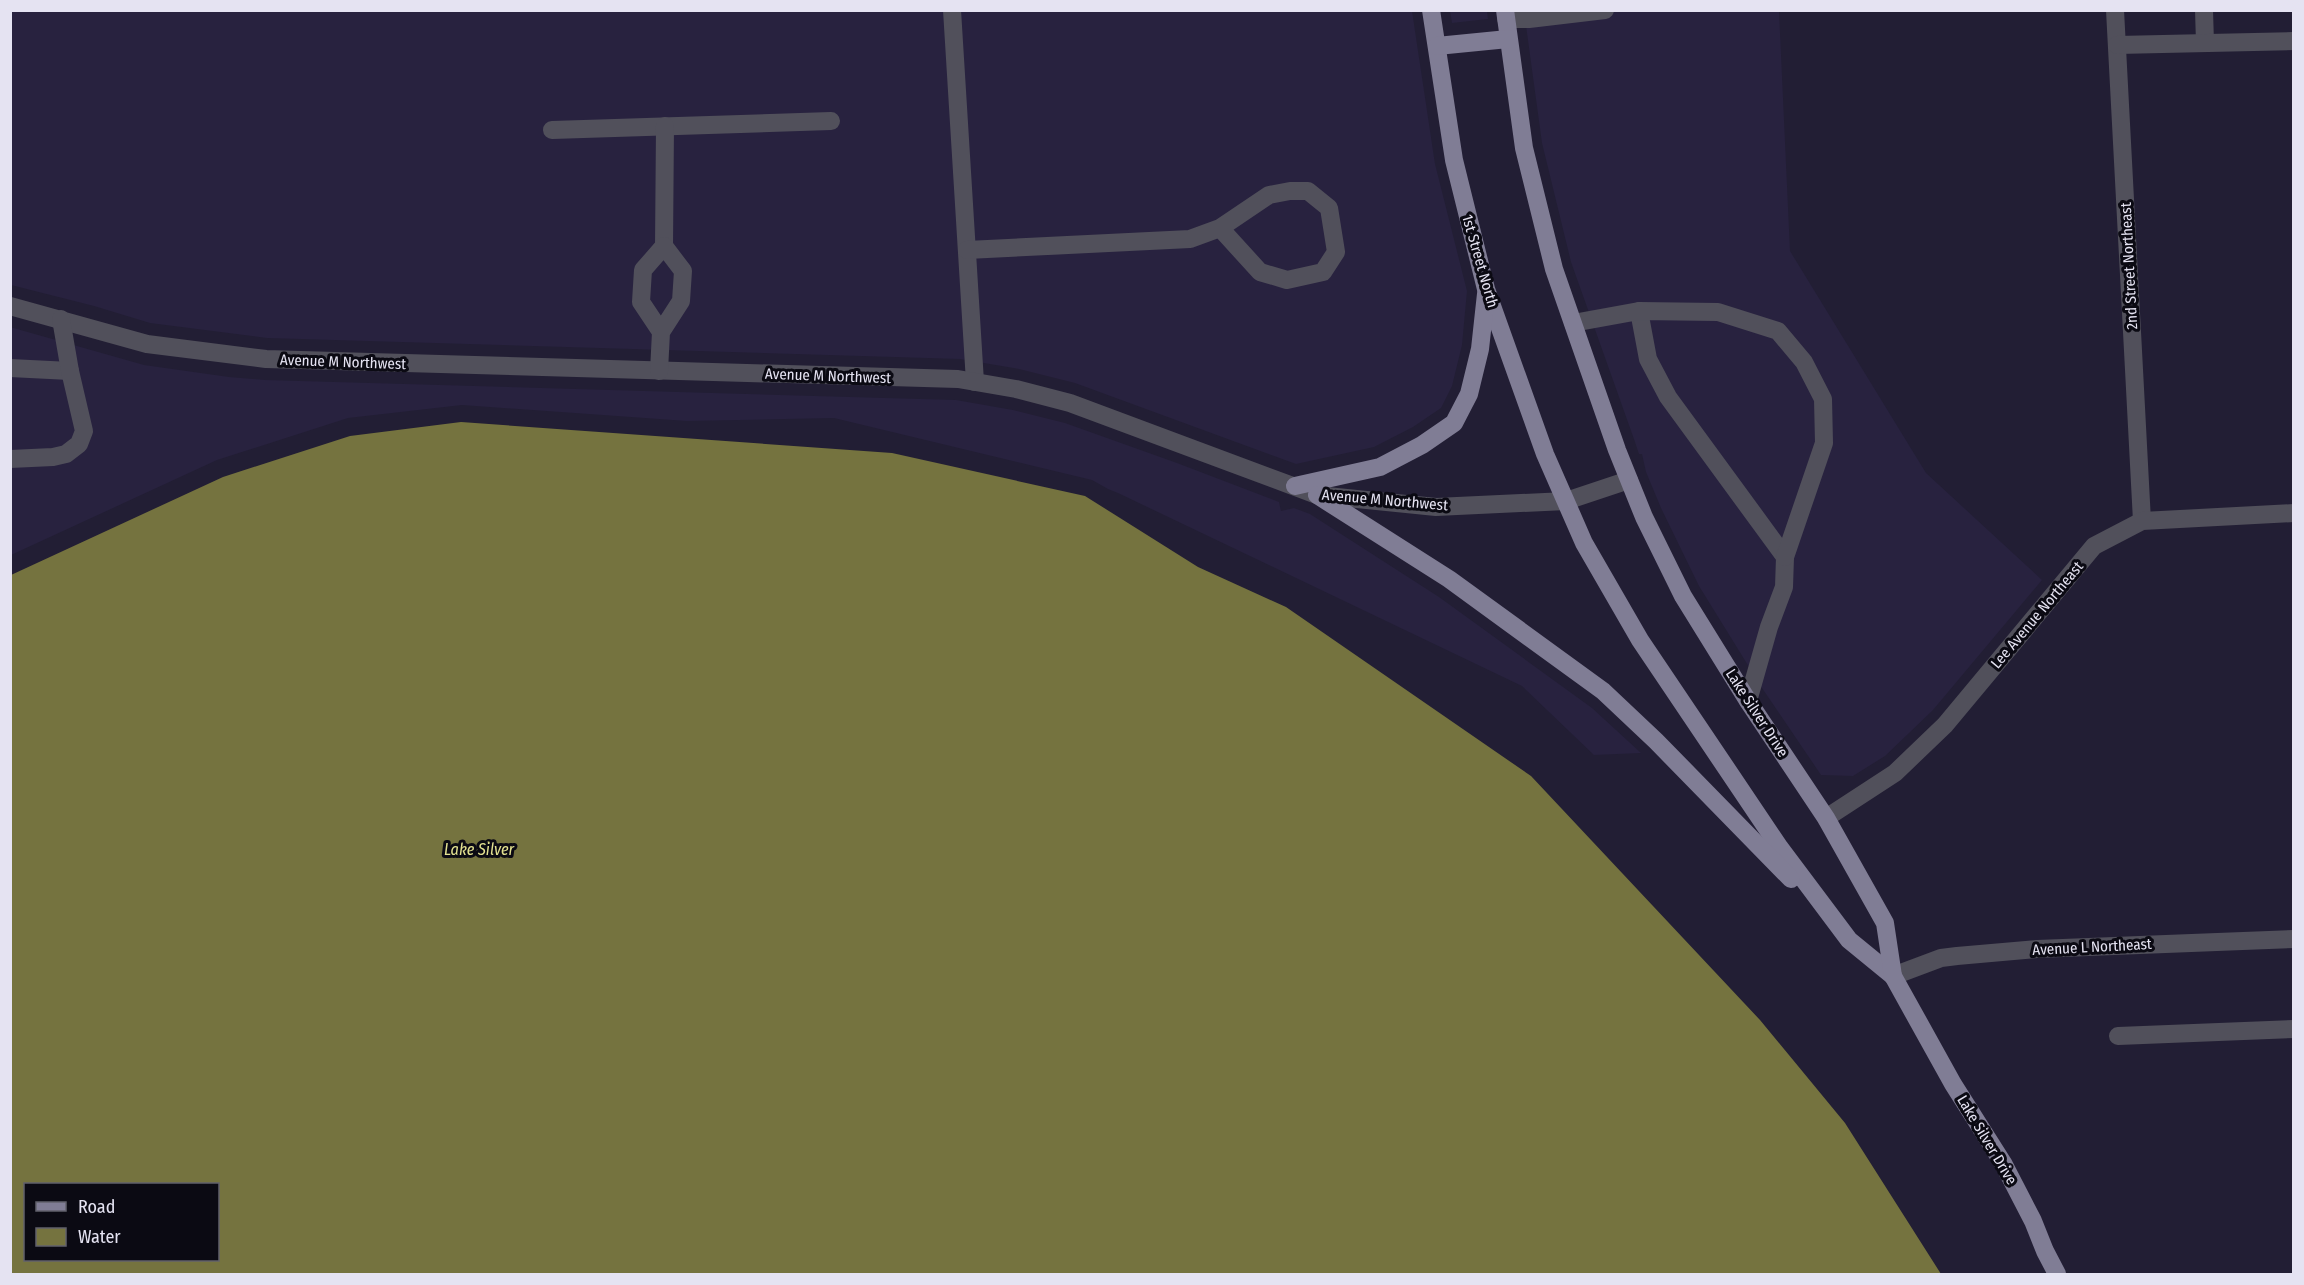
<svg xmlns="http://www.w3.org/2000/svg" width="2304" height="1285" viewBox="0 0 2304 1285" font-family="'Fira Sans Condensed',sans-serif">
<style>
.built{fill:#28223f}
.water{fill:#75733f;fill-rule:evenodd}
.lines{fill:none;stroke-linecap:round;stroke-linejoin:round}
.minor{stroke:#51505b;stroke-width:18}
.major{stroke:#807d95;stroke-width:18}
.labels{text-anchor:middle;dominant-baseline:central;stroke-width:6;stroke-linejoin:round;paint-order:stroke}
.street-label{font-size:15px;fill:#e5e3f2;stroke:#0b0a13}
.water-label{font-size:16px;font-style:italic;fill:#e4e291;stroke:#0b0a13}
</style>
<rect width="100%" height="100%" fill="#221e34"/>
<!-- built -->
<g class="built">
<polygon points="10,11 1412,11 1435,164 1467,291 1462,345 1452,386 1441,408 1413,427 1374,447 1296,464 1075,383 1019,369 960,359 267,338 150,323 94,306 11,285"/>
<polygon points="1450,11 1487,11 1488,19 1452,23"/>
<polygon points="1524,11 1779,11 1790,251 1926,473 2042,580 1933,710 1885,756 1853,776 1821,775 1762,688 1699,586 1661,508 1646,472 1642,454 1639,454 1635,442 1571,262 1542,143"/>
<polygon points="10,327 144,365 229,377 265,380 956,400 1013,410 1065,423 1177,463 1279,502 1281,511 1294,508 1310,514 1439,597 1592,708 1641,753 1594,755 1522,686 1118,493 1108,489 1092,480 834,418 687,421 462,405 348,418 217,460 11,555"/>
</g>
<!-- water -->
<path class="water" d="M461 422 892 453 1085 496 1198 567 1286 607 1531 776 1760 1020 1845 1123 1941 1274H11V575L223 477 350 436ZM26 1184H218V1260H26Z"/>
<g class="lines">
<!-- minor -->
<g class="minor">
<polyline points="952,10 975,382"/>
<polyline points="2115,10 2142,521"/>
<polyline points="2204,10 2205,43"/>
<polyline points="1506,19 1529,19 1605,10"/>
<polyline points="2117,45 2294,41"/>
<polyline points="552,130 831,121"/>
<polyline points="664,246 665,126"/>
<polyline points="967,250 1190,239 1220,228 1269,195 1290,191 1308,191 1329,208 1336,252 1323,272 1287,280 1260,272 1220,228"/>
<polyline points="10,306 147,344 266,359 958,379 1016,389 1070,403 1317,495 1436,507 1566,501 1629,480"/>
<polyline points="1639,311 1648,359 1668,397 1785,557 1784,587 1769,627 1748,701"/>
<polyline points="1573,323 1639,311 1718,312 1778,331 1804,362 1823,399 1824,443 1785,557"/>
<polyline points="10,368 70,371"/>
<polyline points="659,371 661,332 681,301 683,271 664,246 643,270 641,302 661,332"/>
<polyline points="10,459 53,457 66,454 79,444 84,431 70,371 61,319"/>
<polyline points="1826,818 1895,773 1945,725 2094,546 2142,521 2294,513"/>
<polyline points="1893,976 1941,958 1957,956 2037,949 2294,939"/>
<polyline points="2118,1036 2294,1029"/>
</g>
<!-- major -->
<g class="major">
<polyline points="1431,10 1454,160 1486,289 1545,454 1584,543 1640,640 1780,848 1849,940 1893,976"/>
<polyline points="1505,10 1524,148 1554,269 1617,450 1644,517 1683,596 1748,701 1826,818 1885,923 1893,976 1953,1084 2003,1163 2033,1221 2045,1251 2057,1274"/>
<polyline points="1437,46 1508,39"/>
<polyline points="1295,486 1380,467 1422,445 1454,423 1469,394 1480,349 1486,294"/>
<polyline points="1317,495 1449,579 1603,691 1656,741 1791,879"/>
</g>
</g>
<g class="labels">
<!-- street labels -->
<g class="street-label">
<text transform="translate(1480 261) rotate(74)">1st Street North</text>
<text transform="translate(2129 266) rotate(-93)">2nd Street Northeast</text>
<text transform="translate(343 362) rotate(2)">Avenue M Northwest</text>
<text transform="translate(828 376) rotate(2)">Avenue M Northwest</text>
<text transform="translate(1385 500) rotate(5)">Avenue M Northwest</text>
<text transform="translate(2037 615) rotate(-50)">Lee Avenue Northeast</text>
<text transform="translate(1757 713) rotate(57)">Lake Silver Drive</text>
<text transform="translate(2092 947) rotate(-3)">Avenue L Northeast</text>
<text transform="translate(1987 1140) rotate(59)">Lake Silver Drive</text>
</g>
<!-- water labels -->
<g class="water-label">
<text x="479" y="849">Lake Silver</text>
</g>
</g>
<!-- border -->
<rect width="2304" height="1285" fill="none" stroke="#e5e3f2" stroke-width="24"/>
<!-- legend -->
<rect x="24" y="1183" width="195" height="78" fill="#0b0a13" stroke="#62616c" stroke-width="1.5"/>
<rect x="36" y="1202" width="30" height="9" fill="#807d95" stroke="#62616c" stroke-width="1.5"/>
<text x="78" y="1213" font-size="18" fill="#e5e3f2">Road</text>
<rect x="36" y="1228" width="30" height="18" fill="#75733f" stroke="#62616c" stroke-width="1.5"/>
<text x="78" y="1243" font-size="18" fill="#e5e3f2">Water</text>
</svg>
